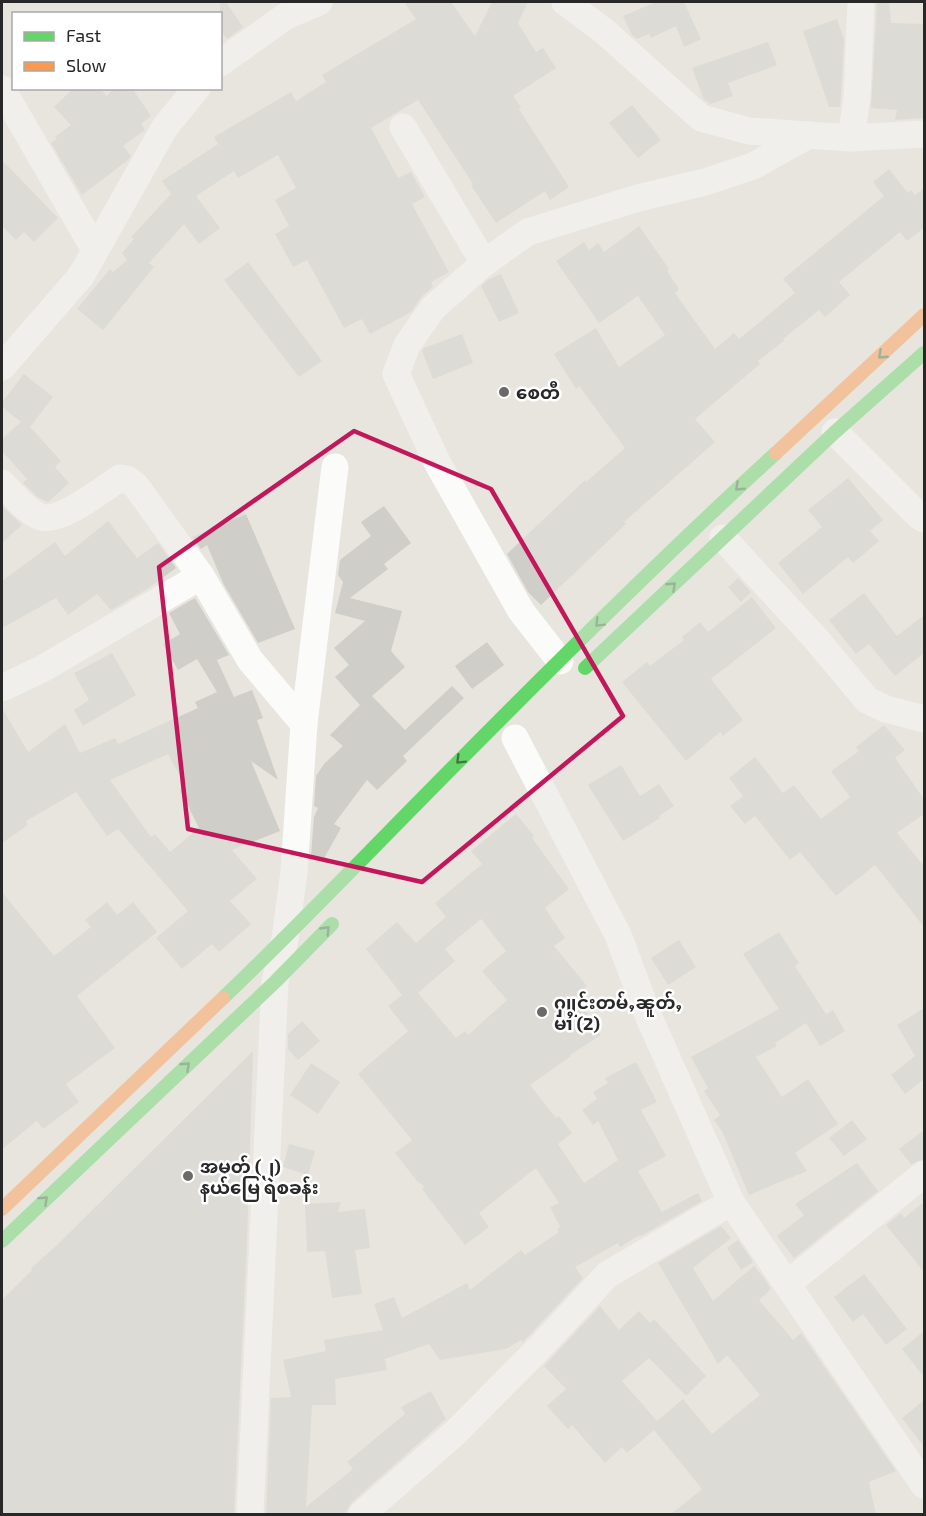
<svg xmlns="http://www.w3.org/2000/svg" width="926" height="1516" viewBox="0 0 926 1516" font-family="'Exo 2','Noto Sans Myanmar',sans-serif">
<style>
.building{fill:#d0cec9;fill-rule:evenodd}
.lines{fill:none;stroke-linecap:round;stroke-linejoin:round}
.street{stroke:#fbfbfa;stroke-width:27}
.fast{stroke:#63d668;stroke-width:14}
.slow{stroke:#ff974d;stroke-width:14}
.oneway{stroke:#437645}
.marked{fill:none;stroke:#c2185b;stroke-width:4.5;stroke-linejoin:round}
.poi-dot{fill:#6b6a68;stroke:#fff;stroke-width:2}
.labels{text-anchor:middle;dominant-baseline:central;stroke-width:5;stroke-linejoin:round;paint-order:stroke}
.poi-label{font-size:18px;font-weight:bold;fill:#282828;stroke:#fff;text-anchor:start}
</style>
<rect width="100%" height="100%" fill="#e7e5de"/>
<!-- building -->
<g class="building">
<polygon points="220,2 226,2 243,27 227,39 220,29"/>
<polygon points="404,2 451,2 475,36 492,2 528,2 518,23 536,52 543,48 556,68 513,96 521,107 519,109 569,187 550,200 545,191 496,223 471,185 473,184 418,100 371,128 398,178 411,172 425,197 412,204 449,272 431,282 433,287 422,296 411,312 370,334 362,319 344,328 307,260 293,267 275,234 289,226 275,200 296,188 278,155 238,178 234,171 196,196 220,228 199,244 184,224 149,263 154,267 103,330 77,309 110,269 113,272 127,260 122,253 134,239 131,237 171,194 162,181 218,144 214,137 291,92 296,101 326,82 322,75 416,19"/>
<polygon points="656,2 684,2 701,39 684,47 676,26 651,38 649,34 637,39 632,35 623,16"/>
<polygon points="877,2 889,2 891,23 924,24 924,118 895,120 897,110 871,108"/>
<polygon points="837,19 844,40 841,96 840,107 829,107 803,31"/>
<polygon points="768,42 777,65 728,83 733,96 711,104 704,100 692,68"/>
<polygon points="74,88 101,88 106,96 116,88 132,88 151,116 141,124 145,130 123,146 131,156 128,160 82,195 51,143 57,139 55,137 71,125 54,107"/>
<polygon points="632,105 661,140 638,158 609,123"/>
<polygon points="2,160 58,218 34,242 24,232 16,240 2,226"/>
<polygon points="889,169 908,193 911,190 915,195 924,188 924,228 907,241 900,232 839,282 850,295 825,317 819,310 783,339 785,340 758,361 760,364 695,419 715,442 624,522 626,524 541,605 528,592 507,554 585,480 586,482 625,448 579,386 576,389 554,354 596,328 619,367 665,335 638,296 599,323 556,261 584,242 589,250 598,243 604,252 639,226 669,269 667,271 679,289 675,293 715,349 734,333 739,339 795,293 783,279 884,196 873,182"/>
<polygon points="248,262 322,361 299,377 224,280"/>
<polygon points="501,274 519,313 499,322 481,286 489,279"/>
<polygon points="462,334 473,363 433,379 422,351 424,348"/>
<polygon points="24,374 53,397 30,427 61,461 55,467 69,483 48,502 39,498 23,483 27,479 2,451 2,439 21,422 2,407 2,402"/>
<polygon points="848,478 883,520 870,531 879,541 853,563 848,557 803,594 778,563 822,527 808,510"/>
<polygon points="2,506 22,525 2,543"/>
<polygon points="384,506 411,543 384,564 388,569 350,598 402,611 391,651 405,667 372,696 405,730 452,686 464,698 403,756 407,761 377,790 367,780 334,824 341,828 322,862 311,856 314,817 318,808 314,806 316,776 324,764 343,746 330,735 360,705 335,677 349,665 334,648 365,621 335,613 343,582 338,575 340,560 371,536 361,522"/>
<polygon points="246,514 295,629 258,643 223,583 207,545 201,549 192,537"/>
<polygon points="108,521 137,558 158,543 176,568 147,589 111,610 97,594 68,615 56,598 2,628 2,581 55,542 65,556"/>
<polygon points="738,578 751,592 741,602 728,587"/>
<polygon points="864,593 897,636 924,615 924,653 895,676 869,644 856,654 829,620"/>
<polygon points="752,597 776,628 711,679 743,720 723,736 720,732 686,761 622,682 647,662 650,666 684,640 682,637 700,622 708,632"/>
<path d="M195 598 229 655 217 660 234 697 252 690 263 718 257 720 278 780 251 761 280 831 232 850 257 879 230 901 251 924 219 952 212 944 182 969 156 938 188 911 118 829 107 836 76 792 26 821 28 825 2 843V708L28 752 65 724 80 753 115 738 118 744 198 708 195 702 217 692 197 659 178 670 163 644 180 634 169 613ZM168 754 186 787 180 790 199 828 170 852 155 834 151 837 110 780Z"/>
<polygon points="487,642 504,665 472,689 455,666"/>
<polygon points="112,653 136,695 83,726 74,710 89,700 74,673"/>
<polygon points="884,725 905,750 895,758 924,799 924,814 897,833 924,866 924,927 875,865 836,896 800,852 790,860 755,816 745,824 730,806 743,796 729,778 755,757 783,793 794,785 821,819 850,797 831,771 859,751 856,747"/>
<polygon points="621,765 640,796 659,784 674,806 659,816 660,818 623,841 588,785"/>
<path d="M516 814 534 836 532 838 569 889 545 908 565 938 554 946 587 986 576 995 601 1035 570 1055 571 1056 530 1085 556 1118 559 1116 572 1133 558 1144 584 1183 618 1160 598 1121 593 1125 582 1110 597 1099 593 1092 608 1083 605 1078 636 1062 657 1102 641 1110 666 1156 638 1171 662 1212 698 1193 702 1201 641 1236 640 1235 620 1247 618 1243 575 1267 583 1278 523 1342 521 1340 506 1349 440 1360 429 1344 385 1359 387 1370 335 1379 336 1405H312L306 1507 353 1469 347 1462 405 1414 401 1407 431 1391 446 1419 352 1502 344 1515H266L271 1398 291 1397 283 1360 326 1351 324 1340 383 1330 374 1304 394 1297 402 1318 467 1283 470 1290 521 1250 525 1255 559 1232 557 1229 560 1227 550 1207 559 1203 536 1168 479 1213 489 1227 465 1245 422 1189 424 1186 417 1181 395 1153 412 1140 358 1074 408 1031 388 1006 402 995 366 949 397 922 416 943 446 917 435 903 482 864 471 851ZM481 919 506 951 482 971 507 1000 468 1035 465 1031 456 1038 418 993 455 961 445 949Z"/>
<polygon points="2,892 54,956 91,927 85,920 107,902 117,915 133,902 157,932 77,996 115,1048 66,1084 79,1102 43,1129 37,1121 2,1149"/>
<polygon points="779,932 799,963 795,966 826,1014 833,1010 845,1031 820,1046 806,1023 775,1043 777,1046 756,1057 782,1097 808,1079 838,1124 795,1153 807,1171 749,1195 722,1131 714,1120 720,1115 704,1091 708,1088 691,1057 779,1009 743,954"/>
<polygon points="679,940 696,967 668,985 651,958"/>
<polygon points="924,1008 924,1079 905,1094 891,1075 915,1056 897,1025"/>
<polygon points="302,1021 320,1041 298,1060 288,1049 288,1034"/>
<polygon points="253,1051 247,1241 234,1515 2,1515 2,1300 32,1270 31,1268 55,1247"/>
<polygon points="311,1063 340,1082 318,1114 290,1095"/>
<polygon points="852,1120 867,1139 844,1156 829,1138"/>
<polygon points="924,1130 924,1159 911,1164 899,1149"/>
<polygon points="289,1144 315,1151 308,1175 283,1167"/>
<polygon points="857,1163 878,1191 794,1258 777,1236 804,1215 795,1204"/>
<polygon points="341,1202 338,1212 365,1209 370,1248 355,1250 362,1294 332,1298 325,1251 307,1252 305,1204"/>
<polygon points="924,1202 924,1272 886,1225 901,1213 904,1218"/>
<polygon points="721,1226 731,1238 693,1268 713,1301 754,1266 764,1278 771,1289 759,1300 793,1340 801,1333 896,1471 869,1482 876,1515 670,1515 702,1489 654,1430 627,1453 622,1447 605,1463 572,1425 568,1429 547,1406 566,1389 544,1366 600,1306 619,1330 639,1311 650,1323 654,1319 706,1376 686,1396 649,1358 622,1381 657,1421 683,1399 712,1434 760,1395 727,1355 718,1364 658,1263"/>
<polygon points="738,1240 753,1262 741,1270 727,1248"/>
<polygon points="864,1274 907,1329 886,1345 863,1314 853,1322 834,1297"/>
<polygon points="924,1331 924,1377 902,1349"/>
<polygon points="924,1400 924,1447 902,1418"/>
</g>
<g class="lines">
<!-- street -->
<g class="street">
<polyline points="565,2 604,31 701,118 749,131 851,138 924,134"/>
<polyline points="220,63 286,16 319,2"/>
<polyline points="2,89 95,250"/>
<polyline points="403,127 484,263"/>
<polyline points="851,138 857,97 861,2"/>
<polyline points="2,367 81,276 165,127 197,88"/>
<polyline points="835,432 919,516 924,519"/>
<path d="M2 483C13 494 26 512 41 517 60 523 103 489 120 478L127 479 136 486 201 576 250 660 304 724"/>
<polyline points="723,538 816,639 867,700 886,709 924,719"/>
<polyline points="560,661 521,611 438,464 396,374 407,345 433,308 484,263 528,232 638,198 705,182 753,166 809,135"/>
<polyline points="2,688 42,669 201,576"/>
<polyline points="515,738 618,935 648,1015 731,1202 924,1485"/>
<polyline points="787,1284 924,1174"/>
<polyline points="250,1514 275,982 285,939 294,872 304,724 335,467"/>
<polyline points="362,1514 455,1433 544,1343 607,1275 731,1202"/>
</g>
<!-- fast -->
<g class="fast">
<polyline points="585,668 835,432 924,353"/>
<path d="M223 998C305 920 383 837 463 757 565 654 669 551 776 453"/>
<polyline points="2,1241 275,982 332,924"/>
</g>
<!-- slow -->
<g class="slow">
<polyline points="776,453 924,315"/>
<polyline points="2,1209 223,998"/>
</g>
</g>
<!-- one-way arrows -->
<defs><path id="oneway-chevron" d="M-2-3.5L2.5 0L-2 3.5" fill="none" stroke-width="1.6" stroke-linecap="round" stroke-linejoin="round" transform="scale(1.5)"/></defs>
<g class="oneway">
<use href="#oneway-chevron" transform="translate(882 355) rotate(137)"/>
<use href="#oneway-chevron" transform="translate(739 487) rotate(137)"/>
<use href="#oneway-chevron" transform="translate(672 586) rotate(-43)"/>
<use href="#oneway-chevron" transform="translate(599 623) rotate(135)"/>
<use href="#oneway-chevron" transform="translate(460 760) rotate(135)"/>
<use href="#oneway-chevron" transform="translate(326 930) rotate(-46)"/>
<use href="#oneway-chevron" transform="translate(186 1066) rotate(-43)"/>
<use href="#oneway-chevron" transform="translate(44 1200) rotate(-43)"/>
</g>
<!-- marked area -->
<path d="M0 0H926V1516H0ZM354 431 491 489 623 716 422 882 188 829 159 567Z" fill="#e7e5de" fill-opacity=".55" fill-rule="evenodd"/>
<path class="marked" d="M354 431 491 489 623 716 422 882 188 829 159 567Z"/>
<!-- markers -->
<g class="poi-dot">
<circle cx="504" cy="392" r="6"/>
<circle cx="542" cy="1012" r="6"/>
<circle cx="188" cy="1176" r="6"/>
</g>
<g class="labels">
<!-- poi labels -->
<g class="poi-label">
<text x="516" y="392">စေတီ</text>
<text x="554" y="1002">ႁူင်းတမ်ႇၼူတ်ႇ<tspan x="554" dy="21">မၢႆ (2)</tspan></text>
<text x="200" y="1166">အမှတ် (၂)<tspan x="200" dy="21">နယ်မြေ ရဲစခန်း</tspan></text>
</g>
</g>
<!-- border -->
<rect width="926" height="1516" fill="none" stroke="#282828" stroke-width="6"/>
<!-- legend -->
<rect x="12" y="12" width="210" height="78" fill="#ffffff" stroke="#a9a9a9" stroke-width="1.5"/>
<rect x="24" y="32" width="30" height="9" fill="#63d668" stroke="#a9a9a9" stroke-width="1.5"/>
<text x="66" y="42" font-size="18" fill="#282828">Fast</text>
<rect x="24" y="62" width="30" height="9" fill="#ff974d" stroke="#a9a9a9" stroke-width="1.5"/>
<text x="66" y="72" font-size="18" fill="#282828">Slow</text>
</svg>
